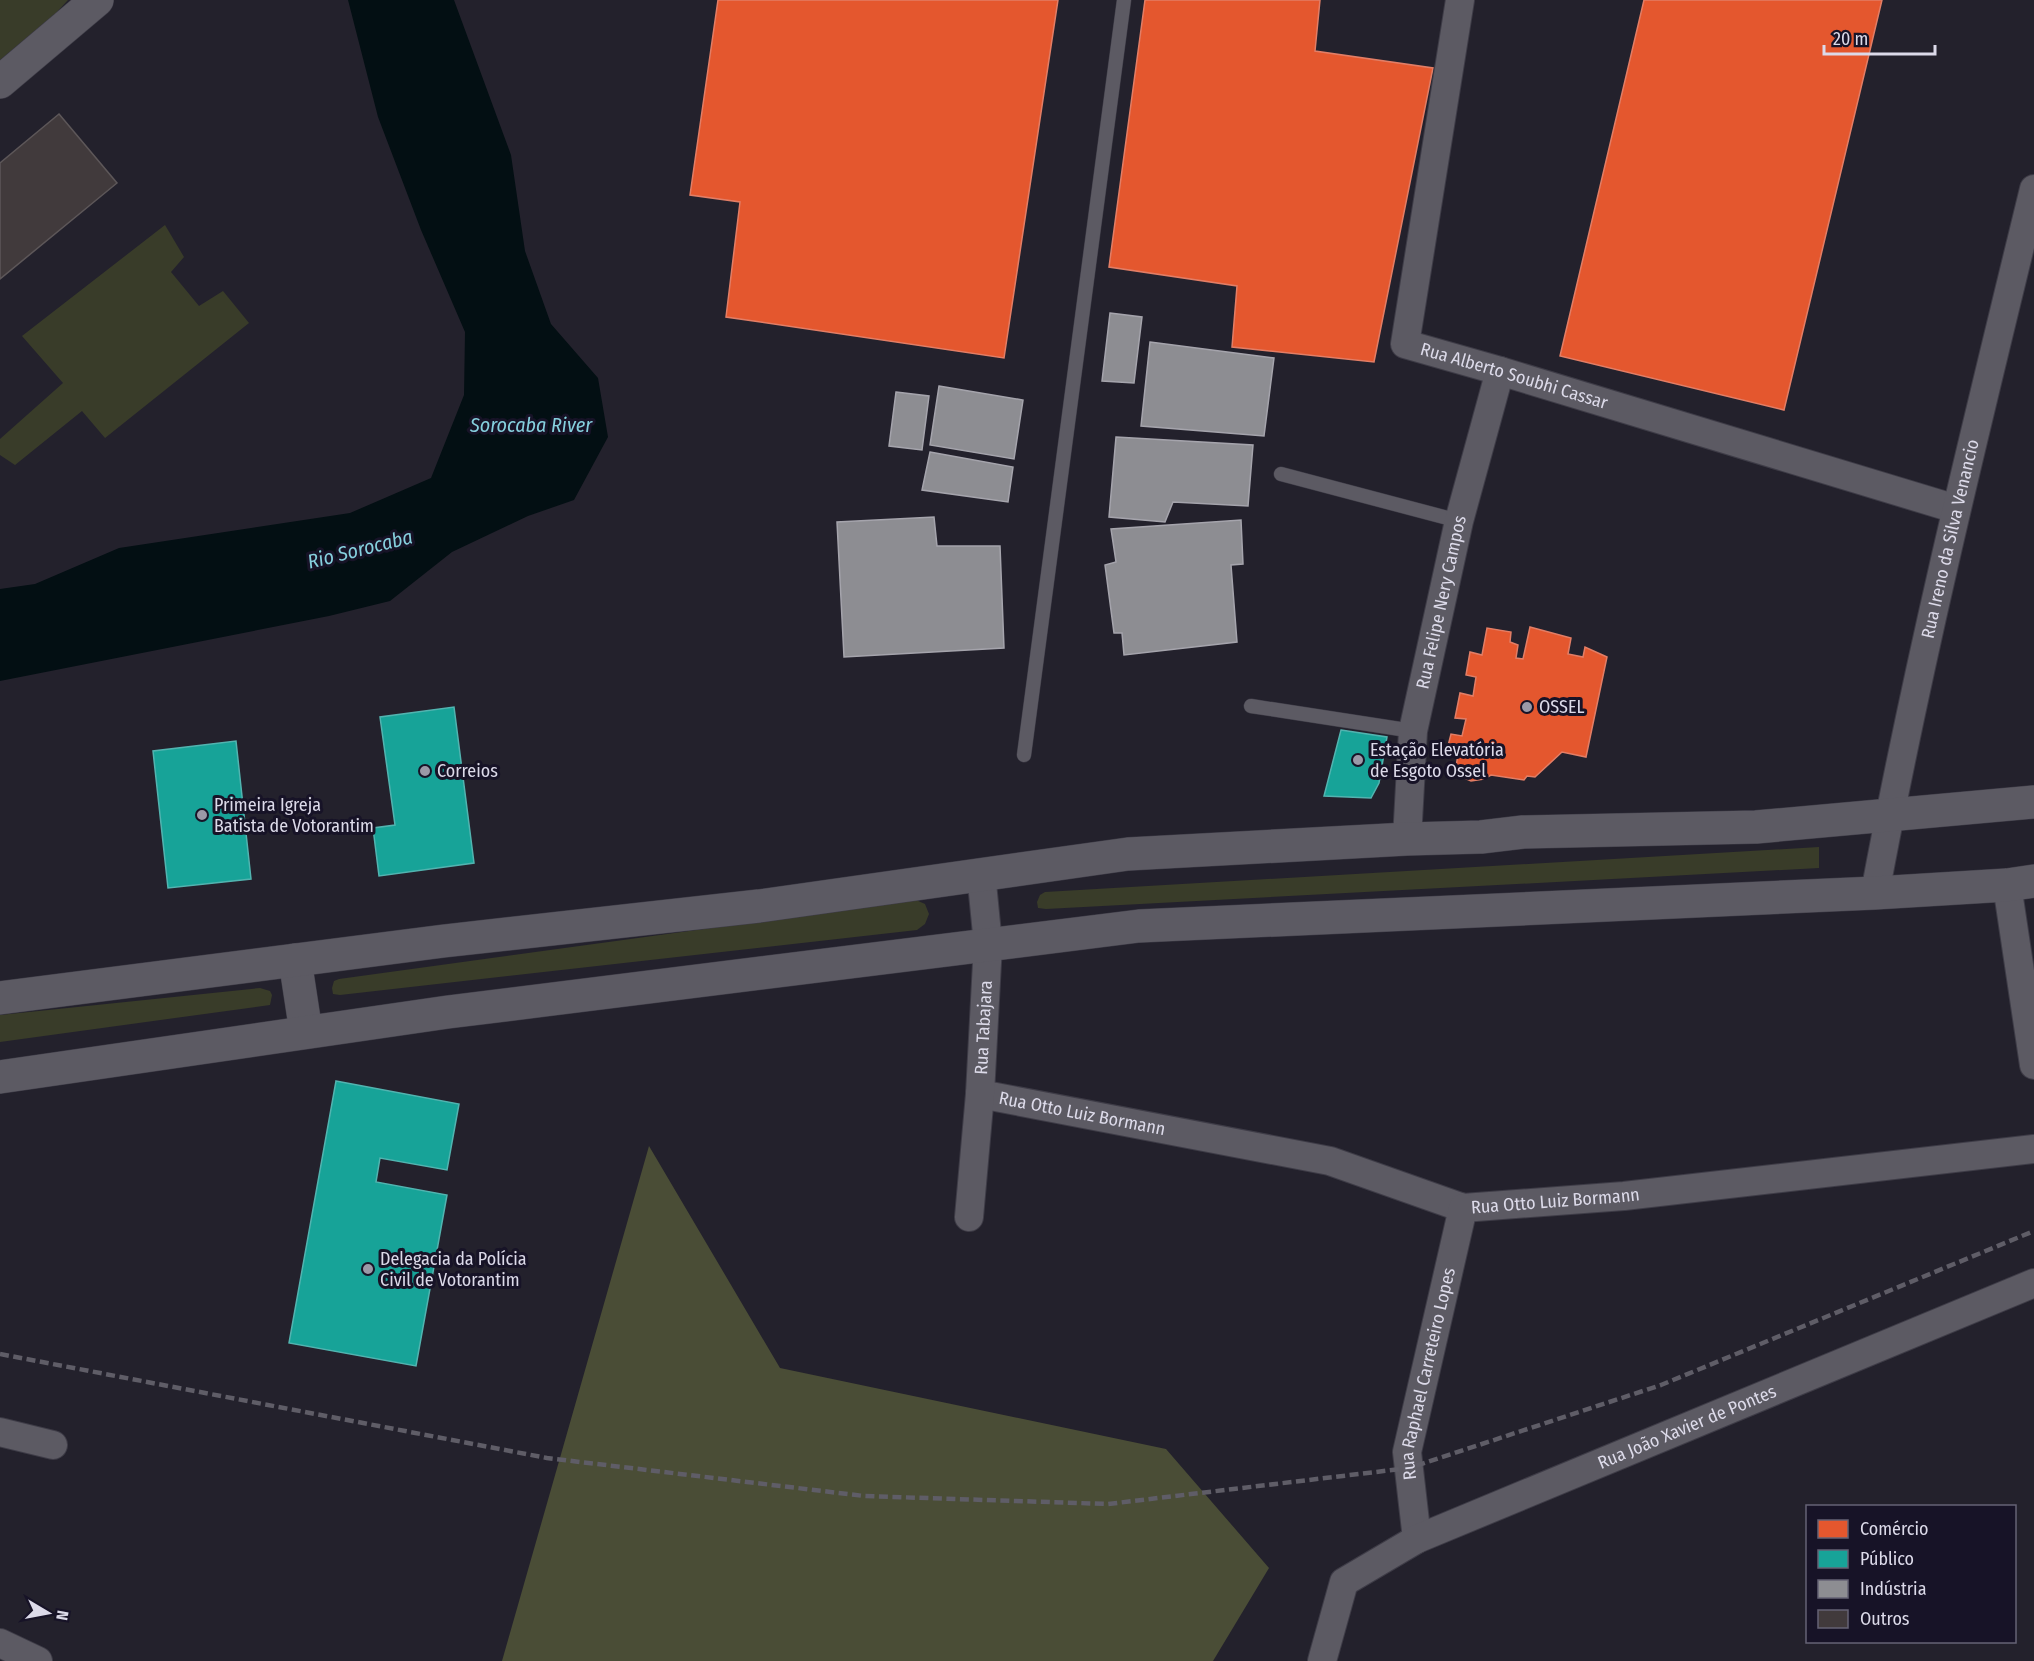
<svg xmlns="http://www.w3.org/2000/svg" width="2034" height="1661" viewBox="0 0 2034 1661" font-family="'Fira Sans Condensed',sans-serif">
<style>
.green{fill:#393c29}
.forest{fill:#4a4d36}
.water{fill:#030f13}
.shops{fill:#e4572e;stroke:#e27e66;stroke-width:1.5}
.public{fill:#17a398;stroke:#52b4b0;stroke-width:1.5}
.industry{fill:#8d8d92;stroke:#a5a4ac;stroke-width:1.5}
.building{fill:#413a3c;stroke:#5d5759;stroke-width:1.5}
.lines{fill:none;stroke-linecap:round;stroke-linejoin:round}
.service-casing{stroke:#3e3c47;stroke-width:15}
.minor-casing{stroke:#3e3c47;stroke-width:30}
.secondary-casing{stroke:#3e3c47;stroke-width:34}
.service{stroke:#5c5a63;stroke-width:14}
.minor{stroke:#5c5a63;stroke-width:28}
.secondary{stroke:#5c5a63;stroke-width:33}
.rail{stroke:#5f5d67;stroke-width:4.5;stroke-dasharray:9 4.5;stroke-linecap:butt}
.poi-dot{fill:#9b99a7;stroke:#171327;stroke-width:2}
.labels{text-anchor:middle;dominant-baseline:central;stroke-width:6;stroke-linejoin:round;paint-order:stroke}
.street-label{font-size:18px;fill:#dcdae9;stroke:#171327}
.poi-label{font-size:18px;fill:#dcdae9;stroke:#171327;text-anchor:start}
.water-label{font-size:20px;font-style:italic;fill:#86d0de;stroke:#171327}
</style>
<rect width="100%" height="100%" fill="#23212c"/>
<!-- green -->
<g class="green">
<polygon points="0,0 68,0 56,13 0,60"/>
<polygon points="165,225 184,257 171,272 199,306 223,291 249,323 105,438 82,411 15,465 0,455 0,439 63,383 22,336"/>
<polygon points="1819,847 1819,868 1046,909 1038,908 1037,902 1040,895 1045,892"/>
<polygon points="916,900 925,904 929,914 925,924 917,930 340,995 333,994 332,988 334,981 339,979"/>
<polygon points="260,988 270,991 272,995 270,1005 0,1042 0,1015"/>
</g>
<!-- forest -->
<polygon class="forest" points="649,1146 780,1368 1166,1449 1269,1568 1213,1661 502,1661"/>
<!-- water -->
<polygon class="water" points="348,0 454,0 511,155 525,251 551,324 598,378 608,437 574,500 528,516 452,552 390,601 329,616 0,681 0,589 35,584 119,548 350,513 431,478 464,395 465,332 421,230 378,117"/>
<!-- shops -->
<g class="shops">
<polygon points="718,0 1058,0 1004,358 726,317 740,202 690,195"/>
<polygon points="1145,0 1320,0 1315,51 1433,68 1374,362 1232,347 1237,286 1109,267"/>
<polygon points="1644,0 1882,0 1784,410 1560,356"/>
<polygon points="1530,627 1571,638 1568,654 1583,657 1585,647 1607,657 1586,757 1562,752 1535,777 1527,776 1524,780 1491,775 1484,779 1471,781 1464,778 1456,767 1459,748 1448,746 1451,734 1462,736 1466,719 1455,718 1460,693 1473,696 1476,677 1466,675 1470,652 1482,655 1487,628 1511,632 1510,642 1518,645 1516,658 1523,659"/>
</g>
<!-- public -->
<g class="public">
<polygon points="454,707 474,863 379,876 373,828 395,825 380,717"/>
<polygon points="1341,730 1387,737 1379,783 1371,798 1324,796"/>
<polygon points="236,741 251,879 168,888 153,751"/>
<polygon points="336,1081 459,1104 447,1170 380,1158 376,1182 447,1195 416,1366 289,1343"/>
</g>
<!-- industry -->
<g class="industry">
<polygon points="1110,313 1142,317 1134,383 1102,381"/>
<polygon points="1150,342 1274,358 1264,436 1141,426"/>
<polygon points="939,386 1023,400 1014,459 930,445"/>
<polygon points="896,392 929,396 922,450 889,446"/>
<polygon points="1116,437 1253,445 1248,506 1173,502 1165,522 1109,517"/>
<polygon points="930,452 1013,467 1008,502 922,490"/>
<polygon points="934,517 937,546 1000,546 1004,648 844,657 837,522"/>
<polygon points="1241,520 1243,564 1231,565 1237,642 1124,655 1122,633 1114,633 1105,565 1116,562 1111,529"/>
</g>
<!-- building -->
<polygon class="building" points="59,114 117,183 0,279 0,163"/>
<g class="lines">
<defs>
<g id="service">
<polyline points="1281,474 1459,521"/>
<polyline points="1251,706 1413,731"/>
<polyline points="1024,755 1124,0"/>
</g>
<g id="minor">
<path id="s1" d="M1460 0 1405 344 1500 371 1956 509"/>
<path id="s2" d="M1407 839 1413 731 1459 521 1500 371"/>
<polyline points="2007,885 2034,1065"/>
<path id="s3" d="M1875 893C1919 656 1977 423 2034 189"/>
<path id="s4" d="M980 1094 1330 1161 1463 1208 1624 1196 2034 1149"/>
<path id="s5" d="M969 1217 980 1094 988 944 981 873"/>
<polyline points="0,1432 53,1445"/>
<path id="s6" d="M1417 1539 1407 1452 1463 1208"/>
<polyline points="0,1643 38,1661"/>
<path id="s7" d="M1322 1661 1344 1582 1417 1539 2034 1283"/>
</g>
<g id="secondary">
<polyline points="0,82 97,0"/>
<polyline points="295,960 306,1032"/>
<polyline points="0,998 444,941 759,906 1128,854 1407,839 1481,837 1523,832 1756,827 2034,802"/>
<polyline points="0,1077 448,1012 1139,926 1875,893 2007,885 2034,881"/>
</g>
</defs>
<!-- service casing -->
<use href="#service" class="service-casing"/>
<!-- minor casing -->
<use href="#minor" class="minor-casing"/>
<!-- secondary casing -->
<use href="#secondary" class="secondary-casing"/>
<!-- service -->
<use href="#service" class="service"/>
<!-- minor -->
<use href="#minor" class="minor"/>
<!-- secondary -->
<use href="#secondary" class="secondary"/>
<!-- rail -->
<polyline class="rail" points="0,1354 547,1458 864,1496 1108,1504 1409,1468 1661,1385 2034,1231"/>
</g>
<!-- markers -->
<g class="poi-dot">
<circle cx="1527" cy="707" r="6"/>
<circle cx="1358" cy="760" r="6"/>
<circle cx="425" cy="771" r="6"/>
<circle cx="202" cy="815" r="6"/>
<circle cx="368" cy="1269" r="6"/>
</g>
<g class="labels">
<!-- street labels -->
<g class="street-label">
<text stroke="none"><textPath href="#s1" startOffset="462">Rua Alberto Soubhi Cassar</textPath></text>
<text stroke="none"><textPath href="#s3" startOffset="362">Rua Ireno da Silva Venancio</textPath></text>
<text stroke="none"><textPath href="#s2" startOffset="240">Rua Felipe Nery Campos</textPath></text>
<text stroke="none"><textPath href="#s5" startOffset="190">Rua Tabajara</textPath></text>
<text stroke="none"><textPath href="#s4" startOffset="104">Rua Otto Luiz Bormann</textPath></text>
<text stroke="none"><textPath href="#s4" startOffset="590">Rua Otto Luiz Bormann</textPath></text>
<text stroke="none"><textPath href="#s6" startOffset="168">Rua Raphael Carreteiro Lopes</textPath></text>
<text stroke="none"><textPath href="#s7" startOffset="459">Rua João Xavier de Pontes</textPath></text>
</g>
<!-- poi labels -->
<g class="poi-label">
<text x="1539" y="707">OSSEL</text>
<text x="1370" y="750">Estação Elevatória<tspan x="1370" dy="21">de Esgoto Ossel</tspan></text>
<text x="437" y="771">Correios</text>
<text x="214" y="805">Primeira Igreja<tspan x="214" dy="21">Batista de Votorantim</tspan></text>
<text x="380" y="1259">Delegacia da Polícia<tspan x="380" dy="21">Civil de Votorantim</tspan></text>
</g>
<!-- water labels -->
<g class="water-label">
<text x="531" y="425">Sorocaba River</text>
<text transform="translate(360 549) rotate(-14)">Rio Sorocaba</text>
</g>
</g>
<!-- legend -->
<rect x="1806" y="1505" width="210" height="138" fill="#171327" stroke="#666375" stroke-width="1.5"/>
<rect x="1818" y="1520" width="30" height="18" fill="#e4572e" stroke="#666375" stroke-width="1.5"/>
<text x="1860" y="1535" font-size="18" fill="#dcdae9">Comércio</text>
<rect x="1818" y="1550" width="30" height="18" fill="#17a398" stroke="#666375" stroke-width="1.5"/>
<text x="1860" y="1565" font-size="18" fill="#dcdae9">Público</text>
<rect x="1818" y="1580" width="30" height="18" fill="#8d8d92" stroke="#666375" stroke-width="1.5"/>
<text x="1860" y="1595" font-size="18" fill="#dcdae9">Indústria</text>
<rect x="1818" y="1610" width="30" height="18" fill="#413a3c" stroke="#666375" stroke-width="1.5"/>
<text x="1860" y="1625" font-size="18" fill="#dcdae9">Outros</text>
<!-- north arrow -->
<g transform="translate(48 1613) rotate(100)" stroke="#171327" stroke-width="4.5" paint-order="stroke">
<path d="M0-4.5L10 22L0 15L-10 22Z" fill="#dcdae9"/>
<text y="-9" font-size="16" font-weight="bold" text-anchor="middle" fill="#dcdae9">N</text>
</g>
<!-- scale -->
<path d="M1824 45v9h111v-9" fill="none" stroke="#dcdae9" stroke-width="3"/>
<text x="1833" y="45" font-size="18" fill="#dcdae9" stroke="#171327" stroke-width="4.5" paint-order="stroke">20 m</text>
</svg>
